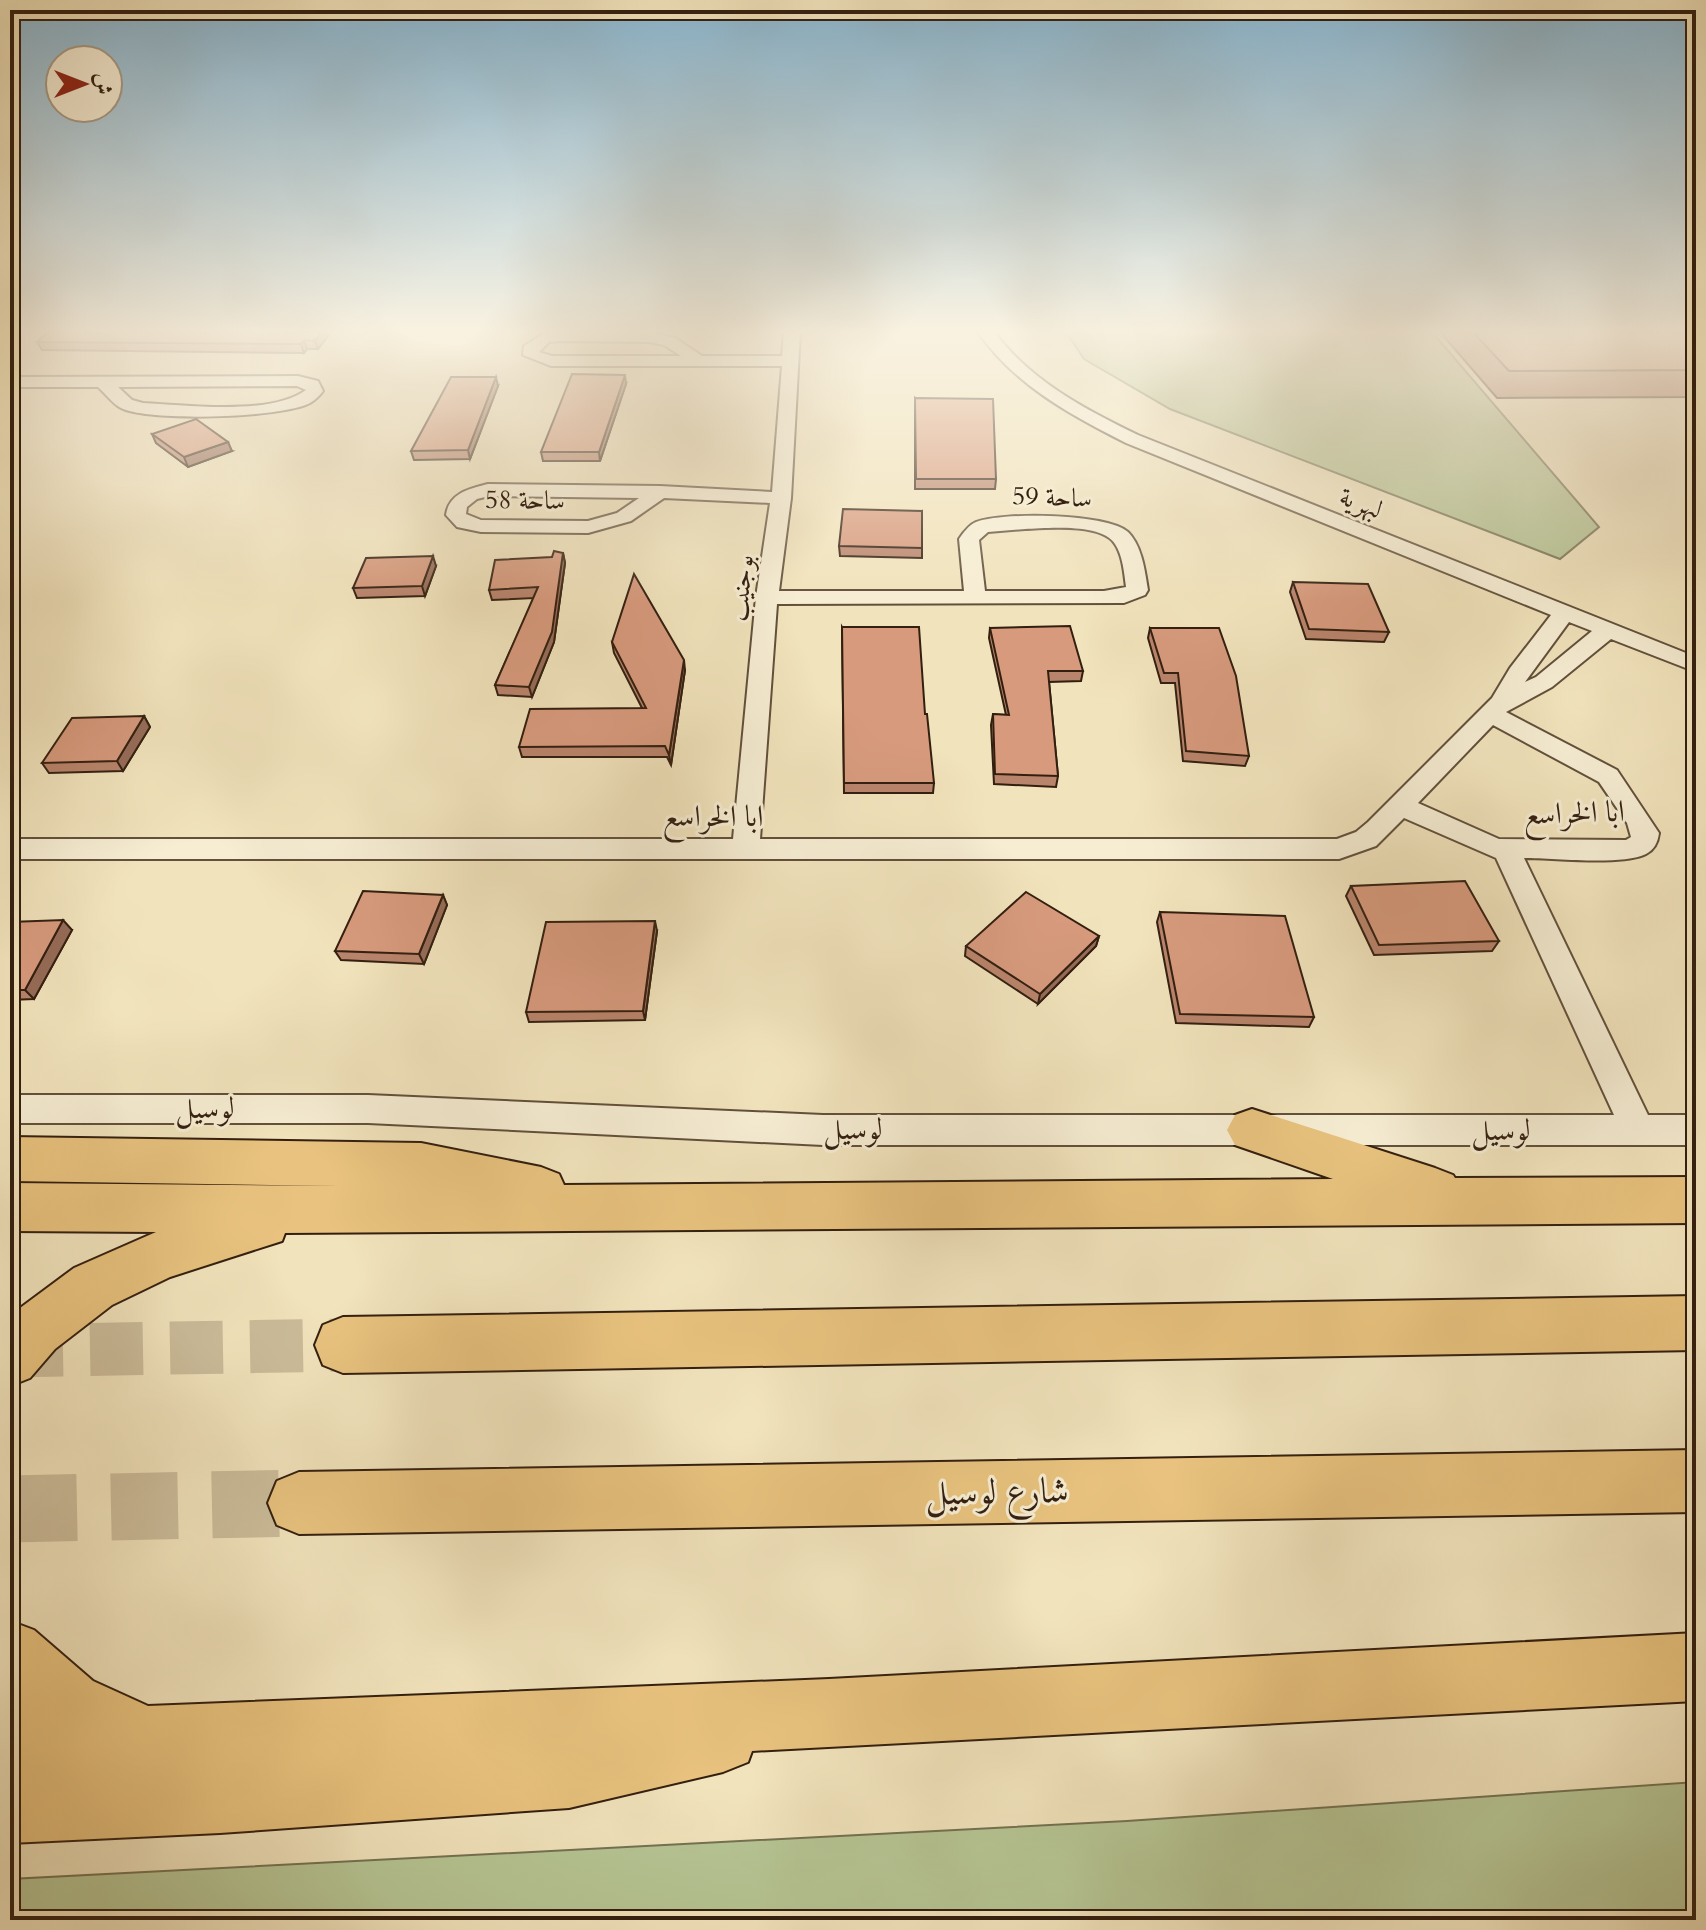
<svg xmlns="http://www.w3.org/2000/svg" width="1706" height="1930" viewBox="0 0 1706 1930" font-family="Cardo,Amiri,serif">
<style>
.green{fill:#b6c594;stroke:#747252;stroke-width:2}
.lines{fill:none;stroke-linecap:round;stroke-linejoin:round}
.highway-tunnel-far1{stroke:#cbbc9a;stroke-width:53;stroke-dasharray:53 27;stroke-linecap:butt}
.highway-tunnel{stroke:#cbbc9a;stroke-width:67;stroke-dasharray:67 34;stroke-linecap:butt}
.street-casing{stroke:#62503b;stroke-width:4}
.highway-casing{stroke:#331f10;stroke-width:4}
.street{fill:#f6edd3;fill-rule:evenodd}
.highway{fill:#e8c27e;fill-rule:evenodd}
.wall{fill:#b9846c;stroke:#331f10;stroke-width:2}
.shaded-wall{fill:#966c58;stroke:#331f10;stroke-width:2}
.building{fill:#d79a7d;stroke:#331f10;stroke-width:2}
.labels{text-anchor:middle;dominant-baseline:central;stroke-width:6;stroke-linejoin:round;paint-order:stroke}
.far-street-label{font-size:26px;fill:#331f10;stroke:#f6edd3}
.street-label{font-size:30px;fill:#331f10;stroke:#f6edd3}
.near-street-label{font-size:36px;fill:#331f10;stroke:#f6edd3}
</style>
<rect width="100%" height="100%" fill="#f1e3bc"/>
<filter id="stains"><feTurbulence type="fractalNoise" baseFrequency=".0025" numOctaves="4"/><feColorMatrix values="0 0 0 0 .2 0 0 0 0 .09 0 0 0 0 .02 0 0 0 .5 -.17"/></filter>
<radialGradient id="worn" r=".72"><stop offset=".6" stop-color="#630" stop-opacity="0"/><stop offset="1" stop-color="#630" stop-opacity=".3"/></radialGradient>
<!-- green -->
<g class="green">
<polygon points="1066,332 1432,332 1599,527 1560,559 1170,409 1084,359"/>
<polygon points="1696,1782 1696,1920 10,1920 10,1879 1127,1821"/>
</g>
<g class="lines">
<!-- highway-tunnel-far1 -->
<polyline class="highway-tunnel-far1" points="10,1351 343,1345"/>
<!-- highway-tunnel -->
<polyline class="highway-tunnel" points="10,1509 299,1503"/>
<defs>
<g id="street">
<path d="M622 332H649L675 338 702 356H782L784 332H800L791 498 779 591H964L959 539C963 533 969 525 976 522 1002 512 1107 513 1128 532 1142 546 1145 571 1148 590L1145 595 1124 603 777 604 760 839H1337L1356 832 1368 822 1492 698 1510 668 1551 615 1126 443C1069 414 1015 385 978 332H994C1031 381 1084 409 1138 435L1696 657V672L1611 639 1552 687 1506 712 1617 770 1659 833C1658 842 1654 850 1646 854 1622 866 1553 858 1524 858L1648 1115H1696V1145H823L368 1123H10V1095H368L823 1115H1614L1496 858 1404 818 1376 846 1339 859H10V839H733L756 597 770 503 664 498 631 521 588 533 481 532 457 527 446 515C449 493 469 489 488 484L660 486 772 492 782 366H551L523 355 524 346 545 333ZM561 341 649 342 664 345 681 356H552L539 352 549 342ZM489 496 639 498 617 513 588 521 481 520 466 514 467 507 477 499ZM1025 529C1047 528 1102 523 1115 544 1123 556 1124 573 1126 587L1104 591H985L979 540 988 532ZM1569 622 1592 631 1536 677 1525 682ZM1493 725 1599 782 1627 823 1631 837 1626 840 1499 839 1418 803Z"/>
<path d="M298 376 318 381 323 391C320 395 315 400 310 403 282 418 148 422 121 408 113 404 105 393 98 387H10V377ZM297 386 306 390C271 416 186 405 143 403L132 400 118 387Z"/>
</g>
<g id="highway">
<polygon points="1252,1109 1435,1168 1453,1175 1455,1178 1696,1177 1696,1223 285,1233 282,1241 170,1277 112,1305 55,1349 30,1378 10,1386 10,1317 16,1311 74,1268 156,1232 10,1231 10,1183 342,1186 10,1181 10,1137 421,1143 541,1167 559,1174 564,1185 1333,1179 1235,1145 1227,1130 1235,1115"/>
<polygon points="1696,1296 1696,1350 343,1373 323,1365 315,1345 323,1325 343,1317"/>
<polygon points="1696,1450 1696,1512 299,1534 277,1525 268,1503 277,1481 299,1472"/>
<polygon points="10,1621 34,1630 93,1681 148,1706 829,1679 1696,1633 1696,1701 752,1751 748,1762 723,1772 569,1808 220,1833 10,1843 10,1704 16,1704 10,1699"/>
</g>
</defs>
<!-- street casing -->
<use href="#street" class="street-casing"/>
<!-- highway casing -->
<use href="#highway" class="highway-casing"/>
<!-- street -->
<use href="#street" class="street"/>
<!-- highway -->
<use href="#highway" class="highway"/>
</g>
<!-- wall -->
<g class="wall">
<polygon points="48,332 331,332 318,349 307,349 304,353 42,350 37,342"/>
<polygon points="1440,332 1696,332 1696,397 1497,398"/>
<polygon points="626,384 600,461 543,461 541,452"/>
<polygon points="498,386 470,459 414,460 411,451"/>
<polygon points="915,398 996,479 995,489 915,489"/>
<polygon points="152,434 232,451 188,467 156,443"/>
<polygon points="922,511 922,558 840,556 839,546"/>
<polygon points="563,553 565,563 554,642 532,697 498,695 495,685 534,598 492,600 489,590 552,557"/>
<polygon points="436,566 425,596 357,598 353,588"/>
<polygon points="1293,582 1389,632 1384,642 1306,639 1290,592"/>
<polygon points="842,627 934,783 933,793 844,793"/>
<polygon points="990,628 1083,671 1081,681 1049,682 1058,776 1056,787 994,784 991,725 993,714 1006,715 989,638"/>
<polygon points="1150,628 1249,756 1245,766 1183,761 1175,683 1161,683 1148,638"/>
<polygon points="612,642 685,670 671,765 667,757 522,757 519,747 642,708 614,653"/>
<polygon points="144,716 150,727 123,771 49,773 42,763"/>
<polygon points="1696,774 1696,786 1691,780"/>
<polygon points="1351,886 1499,941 1492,951 1374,955 1346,896"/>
<polygon points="443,895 447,905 424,964 341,960 335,951"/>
<polygon points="1160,912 1314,1017 1309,1027 1176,1023 1157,922"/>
<polygon points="10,922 72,930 34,999 10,1000"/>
<polygon points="657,931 645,1020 529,1022 526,1012"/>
<polygon points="1099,936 1096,946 1038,1004 965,956 966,946"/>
</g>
<!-- shaded-wall -->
<g class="shaded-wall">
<polygon points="321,332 331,332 318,349 315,341"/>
<polygon points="304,340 307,349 304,353 301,344"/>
<polygon points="625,375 626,384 600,461 599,452"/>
<polygon points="496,377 498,386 470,459 468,450"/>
<polygon points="228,442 232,451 188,467 184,457"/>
<polygon points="563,553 565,563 554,642 532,697 529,687"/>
<polygon points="433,556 436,566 425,596 422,586"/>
<polygon points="684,660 685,670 671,765 669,755"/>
<polygon points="144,716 150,727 123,771 117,761"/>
<polygon points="443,895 447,905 424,964 419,954"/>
<polygon points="63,920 72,930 34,999 25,990"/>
<polygon points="655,921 657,931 645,1020 643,1011"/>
<polygon points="1099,936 1096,946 1038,1004 1040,994"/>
</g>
<!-- building -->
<g class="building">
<polygon points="48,332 321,332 315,341 304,340 301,344 37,342"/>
<polygon points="1473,332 1696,332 1696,370 1509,371"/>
<polygon points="572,374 625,375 599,452 541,452"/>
<polygon points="451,377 496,377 468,450 411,451"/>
<polygon points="915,398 993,399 996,479 916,479"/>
<polygon points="196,419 228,442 184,457 152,434"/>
<polygon points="843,509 922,511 922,548 839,546"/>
<polygon points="554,551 563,553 552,632 529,687 495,685 538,587 489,590 495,560 552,557"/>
<polygon points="433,556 422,586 353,588 366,558"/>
<polygon points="634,574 684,660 669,755 665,746 519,747 530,709 646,708 612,642"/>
<polygon points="1293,582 1368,584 1389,632 1309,629"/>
<polygon points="1070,626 1083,671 1048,671 1058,776 995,774 993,714 1009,715 990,628"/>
<polygon points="842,627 919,627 925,714 927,714 934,783 844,783"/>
<polygon points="1150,628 1219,628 1236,676 1249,756 1186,751 1178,673 1164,673"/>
<polygon points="144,716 117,761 42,763 72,718"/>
<polygon points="1465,881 1499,941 1379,945 1351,886"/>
<polygon points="363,891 443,895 419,954 335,951"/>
<polygon points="1026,892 1099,936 1040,994 966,946"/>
<polygon points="1160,912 1285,916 1314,1017 1180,1014"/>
<polygon points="63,920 25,990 10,990 10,922"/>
<polygon points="655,921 643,1011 526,1012 546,922"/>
</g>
<!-- sky -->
<linearGradient id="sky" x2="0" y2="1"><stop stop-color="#89b8d4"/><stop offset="0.55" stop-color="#f9f2e1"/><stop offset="1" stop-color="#f9f2e1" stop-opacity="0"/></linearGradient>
<rect width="1706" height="602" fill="url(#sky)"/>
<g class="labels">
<!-- far-street labels -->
<g class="far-street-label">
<text transform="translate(1052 497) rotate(2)">ساحة 59</text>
<text transform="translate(525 500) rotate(1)">ساحة 58</text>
<text transform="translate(1361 503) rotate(22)">لبهرية</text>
<text transform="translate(741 588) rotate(-84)">بوجنيب</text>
</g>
<!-- street labels -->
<g class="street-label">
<text transform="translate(1574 813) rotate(-2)">ابا الخراسع</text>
<text x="713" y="816">ابا الخراسع</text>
<text x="205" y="1108">لوسيل</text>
<text x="853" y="1129">لوسيل</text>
<text x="1501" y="1130">لوسيل</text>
</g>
<!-- near-street labels -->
<g class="near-street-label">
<text transform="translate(997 1492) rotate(-1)">شارع لوسيل</text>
</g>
</g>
<!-- margin -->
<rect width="1706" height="1930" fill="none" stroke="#f1e3bc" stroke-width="40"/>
<rect x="12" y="12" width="1682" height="1906" fill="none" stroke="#331f10" stroke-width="4"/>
<rect x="20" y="20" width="1666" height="1890" fill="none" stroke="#331f10" stroke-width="2"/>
<!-- north arrow -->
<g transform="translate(84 84) rotate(90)"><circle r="38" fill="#f6edd3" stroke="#a89b85" stroke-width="2"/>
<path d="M0-6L14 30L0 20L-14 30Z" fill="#8f2418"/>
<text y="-12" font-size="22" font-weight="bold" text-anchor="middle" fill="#331f10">ش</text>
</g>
<rect width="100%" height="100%" filter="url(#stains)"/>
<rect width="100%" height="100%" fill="url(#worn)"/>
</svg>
